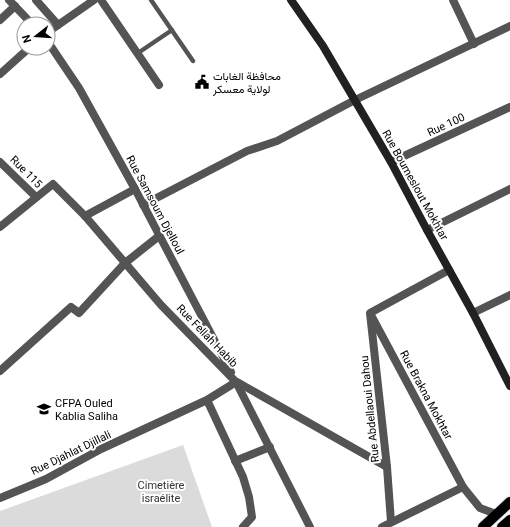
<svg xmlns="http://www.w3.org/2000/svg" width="510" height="527" viewBox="0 0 510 527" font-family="Roboto,Vazirmatn,sans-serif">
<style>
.green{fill:#dbdbdb}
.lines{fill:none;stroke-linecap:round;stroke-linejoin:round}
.primary-casing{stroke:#dbdbdb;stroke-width:12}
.lane{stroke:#545454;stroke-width:4.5}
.street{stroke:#545454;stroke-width:8}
.secondary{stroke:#212121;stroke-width:8}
.primary{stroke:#000;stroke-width:10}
.labels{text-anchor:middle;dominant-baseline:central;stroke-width:4;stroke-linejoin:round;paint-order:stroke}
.poi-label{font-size:11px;fill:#000;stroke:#fff;text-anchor:start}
.street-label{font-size:11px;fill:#000;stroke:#fff}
.park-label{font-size:11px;fill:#323232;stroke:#fff}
</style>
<rect width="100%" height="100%" fill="#fff"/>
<!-- green -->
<polygon class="green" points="183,445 212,527 0,527 0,511"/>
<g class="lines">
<defs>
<g id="primary">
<polyline points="483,527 510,502"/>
<polyline points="502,527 510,520"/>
</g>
</defs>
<!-- primary casing -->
<use href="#primary" class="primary-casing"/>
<!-- lane -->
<g class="lane">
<polyline points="151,0 193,61"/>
<polyline points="138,53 172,30"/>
</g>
<!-- street -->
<g class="street">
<polyline points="9,0 32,24"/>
<polyline points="36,0 58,25"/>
<polyline points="101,0 159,85"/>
<polyline points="453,0 474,44"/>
<polyline points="0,20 15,6"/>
<polyline points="48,32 94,0"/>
<polyline points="48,42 79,88 135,189 231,372"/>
<polyline points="0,74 29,48"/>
<polyline points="0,162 36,197"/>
<polyline points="391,162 510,107"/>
<polyline points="143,205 247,151 277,141 355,100 510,26"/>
<polyline points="85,216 135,189"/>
<polyline points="0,227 53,184 85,216 161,305 236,382 310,527"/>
<polyline points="427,230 510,189"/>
<polyline points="473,313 510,295"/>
<polyline points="372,317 463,487"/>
<polyline points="0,371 71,307 79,313 125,263 159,236"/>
<polyline points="237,382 387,467 370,313 449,270"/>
<polyline points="207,400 243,477 249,497 252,517 243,527"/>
<polyline points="235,461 270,447"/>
<polyline points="387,467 391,522"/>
<polyline points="0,498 46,479 101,449 207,400 236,382"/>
<polyline points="382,527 463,487 480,508 496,514"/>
</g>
<!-- secondary -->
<polyline class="secondary" points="291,0 323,46 391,162 427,230 473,313 510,386"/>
<!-- primary -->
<use href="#primary" class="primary"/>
</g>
<!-- icons -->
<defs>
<symbol id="civic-bare" viewBox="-9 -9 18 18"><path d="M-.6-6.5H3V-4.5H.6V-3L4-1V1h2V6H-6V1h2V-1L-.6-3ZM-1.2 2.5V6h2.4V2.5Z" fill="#000" stroke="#fff" stroke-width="2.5" paint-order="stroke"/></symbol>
<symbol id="university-bare" viewBox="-9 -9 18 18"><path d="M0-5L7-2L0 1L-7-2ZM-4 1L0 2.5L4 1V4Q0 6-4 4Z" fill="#000" stroke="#fff" stroke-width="2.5" paint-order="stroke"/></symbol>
</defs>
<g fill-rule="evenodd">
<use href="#civic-bare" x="192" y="72" width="20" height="20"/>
<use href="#university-bare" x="34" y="399" width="20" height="20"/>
</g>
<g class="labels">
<!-- poi labels -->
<g class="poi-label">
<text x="213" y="76">محافظة الغابات<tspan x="213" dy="13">لولاية معسكر</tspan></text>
<text x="55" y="403">CFPA Ouled<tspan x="55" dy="13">Kablia Saliha</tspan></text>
</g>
<!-- street labels -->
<g class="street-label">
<text transform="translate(446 125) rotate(-25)">Rue 100</text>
<text transform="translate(26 172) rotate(45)">Rue 115</text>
<text transform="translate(415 185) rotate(61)">Rue Boumeslout Mokhtar</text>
<text transform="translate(155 205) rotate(62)">Rue Samsoum Djelloul</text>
<text transform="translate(207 336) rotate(46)">Rue Fellah Habib</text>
<text transform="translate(426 395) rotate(62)">Rue Brakna Mokhtar</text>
<text transform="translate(370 409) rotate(-96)">Rue Abdellaoui Dahou</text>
<text transform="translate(71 453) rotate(-26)">Rue Djahlat Djillali</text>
</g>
<!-- park labels -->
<g class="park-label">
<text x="161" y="485">Cimetière<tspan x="161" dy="13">israélite</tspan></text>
</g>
</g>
<!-- north arrow -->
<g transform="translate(36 36) rotate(253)"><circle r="19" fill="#ffffff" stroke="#999999"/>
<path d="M0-3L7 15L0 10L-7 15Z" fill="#000000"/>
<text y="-6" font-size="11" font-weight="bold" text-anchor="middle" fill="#000000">N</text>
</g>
</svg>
